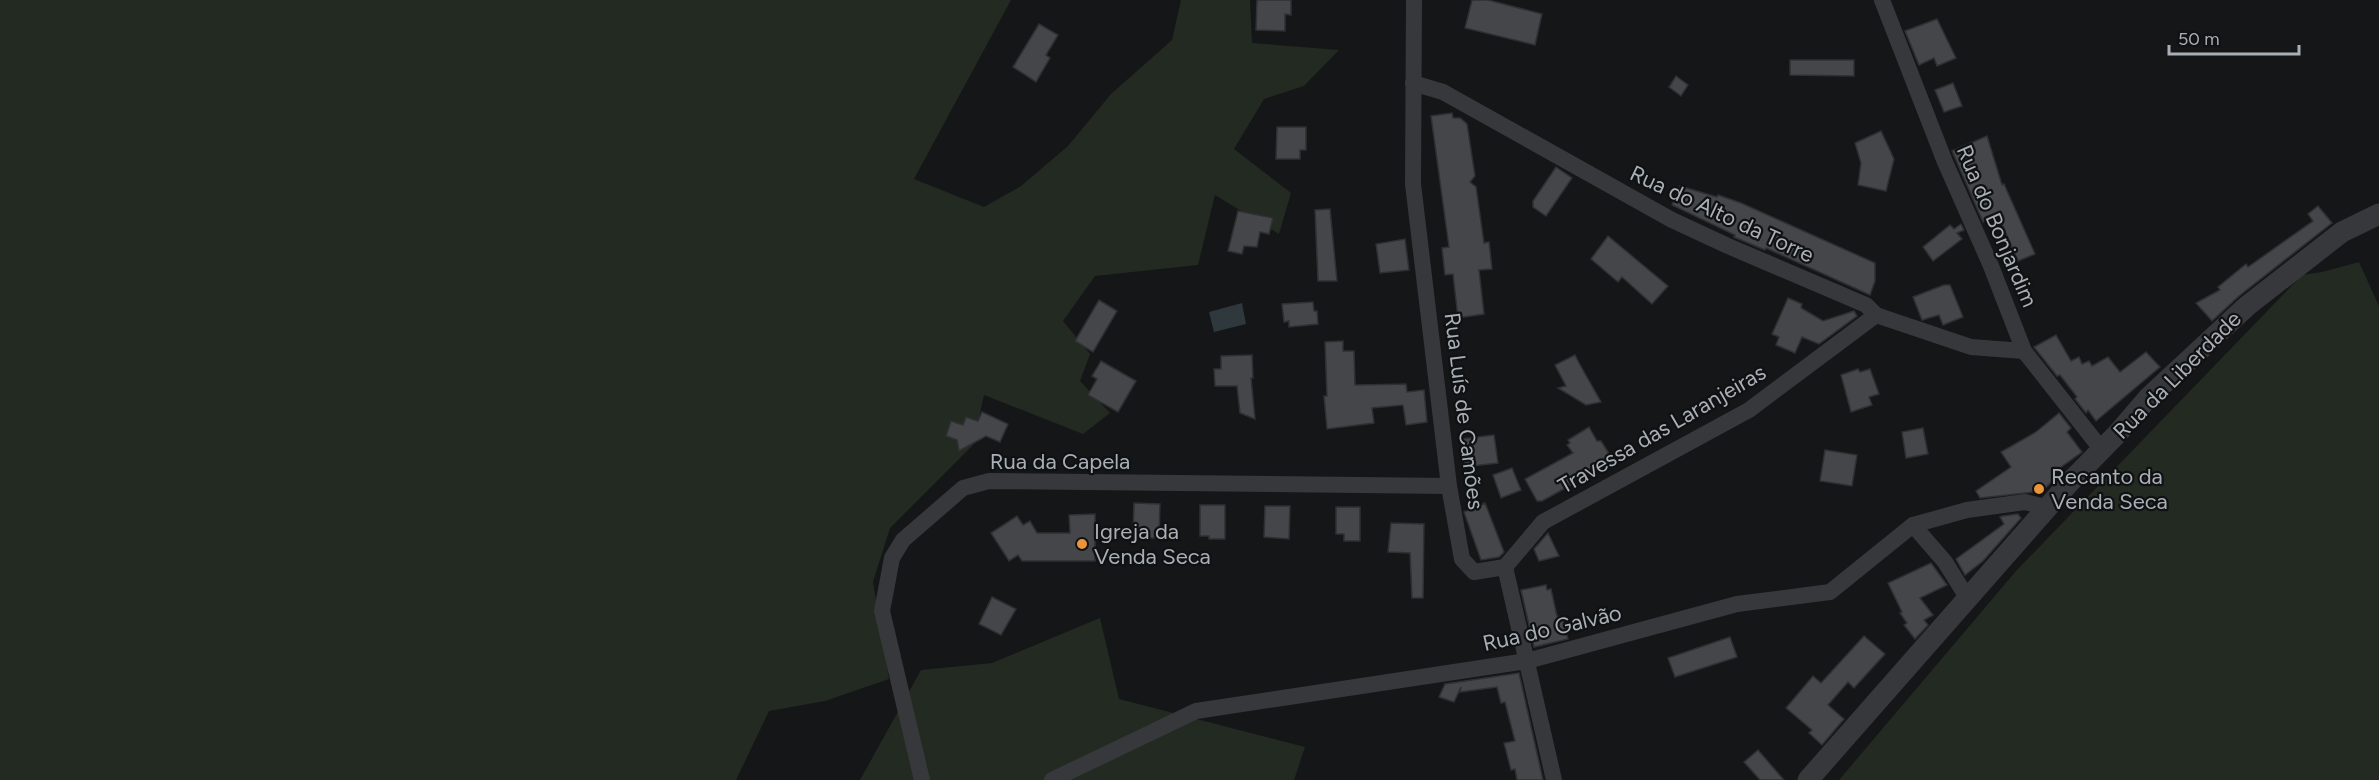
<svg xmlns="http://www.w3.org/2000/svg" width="2379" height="780" viewBox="0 0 2379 780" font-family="Figtree,sans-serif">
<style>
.green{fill:#222a22}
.water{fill:#2e383d}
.building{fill:#44464a;stroke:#2f3033;stroke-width:1.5}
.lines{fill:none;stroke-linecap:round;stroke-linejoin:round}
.minor{stroke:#37383c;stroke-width:16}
.tertiary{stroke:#37383c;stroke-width:21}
.poi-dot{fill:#ec9538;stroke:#101112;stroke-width:2}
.labels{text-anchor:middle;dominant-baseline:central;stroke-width:4.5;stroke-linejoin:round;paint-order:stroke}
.street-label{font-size:22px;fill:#a8afb7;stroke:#101112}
.poi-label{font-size:22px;fill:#a8afb7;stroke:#101112;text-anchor:start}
</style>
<rect width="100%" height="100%" fill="#151617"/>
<!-- green -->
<g class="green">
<polygon points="0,0 1011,0 914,179 984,207 1021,186 1068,146 1111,94 1172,40 1181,0 1250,0 1252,43 1339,50 1304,86 1264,99 1234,149 1291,193 1279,234 1215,195 1198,265 1095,276 1063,321 1090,354 1080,381 1110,413 1083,434 984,395 973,445 890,528 873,582 889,679 825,701 769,711 736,780 0,780"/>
<polygon points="2359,262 2379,306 2379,780 1839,780 2016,571 2302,275 2322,272"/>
<polygon points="1100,618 1119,699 1305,747 1294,780 860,780 921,670 992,663"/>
</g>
<!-- water -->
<polygon class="water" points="1242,303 1246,324 1214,332 1209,312"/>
<!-- building -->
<g class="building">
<polygon points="1257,0 1291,0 1291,15 1285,14 1285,31 1256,30"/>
<polygon points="1472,0 1488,0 1542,14 1535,45 1465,28"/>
<polygon points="1937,19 1956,58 1937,66 1934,58 1919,65 1905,31"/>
<polygon points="1039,24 1058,35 1046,55 1050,58 1036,82 1013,67"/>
<polygon points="1790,60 1854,60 1854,76 1790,75"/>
<polygon points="1676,76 1688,85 1681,96 1669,87"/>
<polygon points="1953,83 1962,106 1944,112 1935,90"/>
<polygon points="1452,113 1453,118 1460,118 1467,124 1475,176 1470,182 1476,187 1484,243 1489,242 1492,269 1479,270 1484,314 1458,318 1453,274 1445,275 1442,248 1449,247 1431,116"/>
<polygon points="1277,127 1306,127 1306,150 1300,150 1300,159 1276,159"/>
<polygon points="1881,131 1894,159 1886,191 1858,185 1861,163 1855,143"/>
<polygon points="1987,136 2002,185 2004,184 2035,254 2018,261 1998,215 1983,222 1952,151"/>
<polygon points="1556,167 1572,178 1546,216 1533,207 1533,201"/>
<polygon points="1680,186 1717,197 1718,195 1741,203 1875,263 1875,281 1870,295 1766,248 1765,250 1734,237 1735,235 1672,205"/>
<polygon points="2318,206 2332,223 2239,296 2212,321 2196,303 2220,290 2218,287 2246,264 2248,267 2313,221 2308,214"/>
<polygon points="1330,209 1337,281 1318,281 1315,210"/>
<polygon points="1238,211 1273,218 1269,234 1260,232 1257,247 1244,246 1242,254 1228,251"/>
<polygon points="1961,224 1964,230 1957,233 1962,239 1933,261 1923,247 1950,225 1954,229"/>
<polygon points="1608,236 1668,286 1652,304 1622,277 1618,282 1591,259"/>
<polygon points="1405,239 1409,270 1380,273 1376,244"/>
<polygon points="1944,285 1950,285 1963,317 1943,325 1939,315 1922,320 1913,297"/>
<polygon points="1788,298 1802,304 1801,308 1823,321 1854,311 1857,316 1819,344 1802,337 1795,353 1776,345 1779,337 1772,334"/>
<polygon points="1099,300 1117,311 1093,352 1075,341"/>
<polygon points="1313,302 1314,311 1317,311 1318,324 1289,327 1289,321 1284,322 1282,304"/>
<polygon points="2056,335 2071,361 2079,357 2082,364 2089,361 2092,366 2108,357 2120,372 2146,352 2160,367 2096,421 2088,410 2086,413 2075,399 2077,397 2060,375 2057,376 2034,347"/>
<polygon points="1343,341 1343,351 1354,351 1355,385 1406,384 1407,392 1424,390 1427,422 1406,425 1403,405 1372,408 1374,423 1327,429 1324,396 1327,396 1325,342"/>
<polygon points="1252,355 1253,378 1251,378 1255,419 1240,413 1237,386 1215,386 1214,369 1221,369 1221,356"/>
<polygon points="1575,355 1579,363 1601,402 1586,405 1558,388 1566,386 1555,365"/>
<polygon points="1101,361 1136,381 1118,412 1088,395 1097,379 1092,376"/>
<polygon points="1858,369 1860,372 1870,369 1879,394 1869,397 1872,405 1851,412 1841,375"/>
<polygon points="982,412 1008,424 1000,442 986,436 959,451 957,440 946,436 951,421 963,425 966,417 978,421"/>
<polygon points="2059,413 2071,428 2067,432 2082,452 2053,473 2056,478 2042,491 1980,498 1976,491 2011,467 2001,452 2036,432"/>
<polygon points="1589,427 1597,441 1601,441 1610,455 1569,483 1571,485 1542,501 1537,501 1525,479 1573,453 1567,445 1570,443 1568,440"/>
<polygon points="1923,428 1928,454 1906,458 1902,432"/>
<polygon points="1494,435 1498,463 1472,466 1472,463 1465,464 1462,439"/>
<polygon points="1825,450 1857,455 1852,486 1820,481"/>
<polygon points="1512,468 1521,490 1501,498 1493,475"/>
<polygon points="1134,503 1160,504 1159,538 1142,538 1142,535 1133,535"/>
<polygon points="1485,503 1504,552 1499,557 1481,560 1464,512"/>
<polygon points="1200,505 1225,505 1225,539 1209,539 1209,536 1200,536"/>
<polygon points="1265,506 1290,506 1289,539 1264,537"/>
<polygon points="1336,507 1360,507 1360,541 1344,541 1344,534 1336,534"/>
<polygon points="1095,514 1095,561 1022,561 1018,555 1009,561 991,533 1017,516 1023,525 1030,521 1037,533 1070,533 1069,515"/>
<polygon points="2018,514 2021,518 1983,561 1965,575 1956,559 2004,524 2000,517 2003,516"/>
<polygon points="1391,523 1424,524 1423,598 1412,598 1410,553 1388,552"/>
<polygon points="1548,533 1559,556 1539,561 1534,549"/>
<polygon points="1931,563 1947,585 1920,598 1933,615 1924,620 1928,625 1915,639 1904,625 1907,623 1900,613 1902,612 1888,583"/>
<polygon points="1546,585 1547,590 1551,589 1557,616 1562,617 1568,639 1534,647 1521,590"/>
<polygon points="992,597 1016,609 1001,635 979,624"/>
<polygon points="1864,636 1885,654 1854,688 1848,682 1828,705 1844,719 1822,745 1809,733 1812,730 1786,708 1813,676 1821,683"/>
<polygon points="1730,637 1737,657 1675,677 1668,658"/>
<polygon points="1519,673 1543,780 1517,780 1515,769 1511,770 1504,743 1515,741 1505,702 1501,703 1497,687 1460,692 1461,687 1454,702 1439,697 1445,684"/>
<polygon points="1758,750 1784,780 1760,780 1744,762"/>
</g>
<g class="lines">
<!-- minor -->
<g class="minor">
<polyline points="1414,0 1413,184 1449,486 1462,559 1474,572 1505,567 1554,780"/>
<polyline points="1882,0 1945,162 1991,266 2024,351 2102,450"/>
<polyline points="1413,83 1443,92 1672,220 1728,246 1866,305 1876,315 1971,347 2024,351"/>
<polyline points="1913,525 1945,562 1968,599"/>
<polyline points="1505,567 1543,522 1749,410 1876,315"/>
<polyline points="922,780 882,611 892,558 903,540 963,488 989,481 1449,486"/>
<polyline points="1052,780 1196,711 1527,661 1737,604 1830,592 1913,525 1967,510 2025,502 2049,508"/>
</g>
<!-- tertiary -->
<polyline class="tertiary" points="1808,780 2069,483 2118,433 2148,398 2247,306 2342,232 2379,214"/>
</g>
<!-- markers -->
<g class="poi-dot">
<circle cx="2039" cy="489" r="6"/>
<circle cx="1082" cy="544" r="6"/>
</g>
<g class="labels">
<!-- street labels -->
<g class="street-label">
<text transform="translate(1722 214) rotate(25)">Rua do Alto da Torre</text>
<text transform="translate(1997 226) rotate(67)">Rua do Bonjardim</text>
<text transform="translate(2177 375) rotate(-45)">Rua da Liberdade</text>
<text transform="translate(1464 411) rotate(83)">Rua Luís de Camões</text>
<text transform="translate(1662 429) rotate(-30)">Travessa das Laranjeiras</text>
<text x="1060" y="461">Rua da Capela</text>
<text transform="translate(1552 628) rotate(-13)">Rua do Galvão</text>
</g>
<!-- poi labels -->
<g class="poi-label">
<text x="2051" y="476">Recanto da<tspan x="2051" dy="25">Venda Seca</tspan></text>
<text x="1094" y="531">Igreja da<tspan x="1094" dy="25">Venda Seca</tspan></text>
</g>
</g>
<!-- scale -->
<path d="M2169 45v9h130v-9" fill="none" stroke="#a8afb7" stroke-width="3"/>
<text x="2178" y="45" font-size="18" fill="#a8afb7" stroke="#101112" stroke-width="4.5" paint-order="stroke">50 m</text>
</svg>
